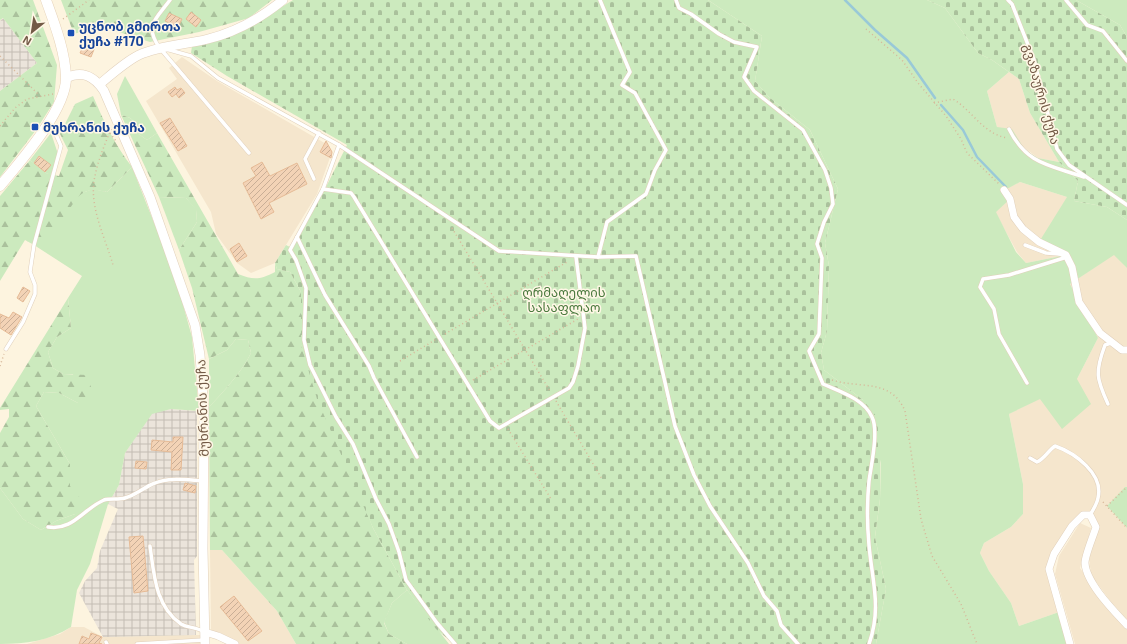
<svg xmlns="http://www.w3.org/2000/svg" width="1127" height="644" viewBox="0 0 1127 644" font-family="'Exo 2','Noto Sans Georgian',sans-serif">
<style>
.residential{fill:#f5e6cd}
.industrial{fill:url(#industrial-grid)}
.green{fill:#cceabe;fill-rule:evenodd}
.forest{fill:url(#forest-firs)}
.cemetery{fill:url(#cemetery-stones)}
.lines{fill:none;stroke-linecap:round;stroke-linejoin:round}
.stream{stroke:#99c9d8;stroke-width:2.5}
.building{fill:url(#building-hatch);stroke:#e6bb96}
.service-casing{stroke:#e1d0bb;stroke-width:4.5}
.minor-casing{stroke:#e1d0bb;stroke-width:8}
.tertiary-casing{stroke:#e1d0bb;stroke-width:10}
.secondary-casing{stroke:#e6d2b9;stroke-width:11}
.path{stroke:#d7b799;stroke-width:1.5;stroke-dasharray:1 3;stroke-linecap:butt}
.service{stroke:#fff;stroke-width:3.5}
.minor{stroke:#fff;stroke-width:7}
.tertiary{stroke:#fff;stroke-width:9}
.secondary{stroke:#fff;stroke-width:10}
.transit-dot{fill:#1a4fb4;stroke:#fff7e6;stroke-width:1.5}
.labels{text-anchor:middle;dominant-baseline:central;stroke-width:3;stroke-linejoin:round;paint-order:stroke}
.transit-label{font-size:13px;font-weight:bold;fill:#164399;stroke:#fff7e6;text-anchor:start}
.street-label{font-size:13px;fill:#735a46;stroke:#fff7e6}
.park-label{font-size:13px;fill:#4b7a3e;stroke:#fff7e6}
</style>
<defs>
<pattern id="industrial-grid" width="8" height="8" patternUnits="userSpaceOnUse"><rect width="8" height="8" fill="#ebe4db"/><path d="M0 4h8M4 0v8" fill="none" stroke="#c3bcb3"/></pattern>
<pattern id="forest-firs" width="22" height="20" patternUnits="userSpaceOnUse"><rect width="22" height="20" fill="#cceabe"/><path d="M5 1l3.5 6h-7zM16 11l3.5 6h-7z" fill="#aac19c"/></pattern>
<pattern id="cemetery-stones" width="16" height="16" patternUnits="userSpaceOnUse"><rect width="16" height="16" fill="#cceabe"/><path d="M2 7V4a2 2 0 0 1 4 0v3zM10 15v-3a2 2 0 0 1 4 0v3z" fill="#aac19c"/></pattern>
<pattern id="building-hatch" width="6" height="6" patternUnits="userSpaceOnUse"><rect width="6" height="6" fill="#f3d3b6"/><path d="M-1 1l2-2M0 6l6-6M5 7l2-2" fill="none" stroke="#c9ae96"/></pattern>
</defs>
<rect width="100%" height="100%" fill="#fdf4df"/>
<!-- residential -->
<g class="residential">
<polygon points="182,57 217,81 328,145 332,152 317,194 275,263 251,273 237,263 216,234 211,212 146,101 177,79 169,68"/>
<polygon points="1009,72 1019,79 1030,113 1059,162 1038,158 997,127 987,91"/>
<polygon points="1020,182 1067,197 1066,255 1026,263 1017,252 995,212 1010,199 1004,190"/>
<polygon points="1114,254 1127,268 1127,487 1107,506 1127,528 1127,619 1112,603 1091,575 1089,557 1097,520 1090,515 1083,515 1049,569 1062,611 1019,626 1011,603 989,571 980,553 984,543 1011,527 1023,514 1023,484 1009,414 1077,379 1098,338 1070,284"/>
<polygon points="1080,523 1091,528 1080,568 1107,607 1127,628 1127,644 1075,644 1055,574 1059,556"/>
<polygon points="210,550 222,550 277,611 296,644 238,644 211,631"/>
<polygon points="71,627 84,627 103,637 200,635 200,644 27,644 60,634"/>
</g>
<!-- industrial -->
<g class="industrial">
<polygon points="3,18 37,63 0,91 0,21"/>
<polygon points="171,409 197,411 197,556 194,560 196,635 103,637 79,593 85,581 97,568 100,551 118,509 108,504 119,485 125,453 152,413"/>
</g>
<!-- green -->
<g class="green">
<path d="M708 0H927L945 8 978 53 992 60 1009 72 987 91 997 127 1012 129 1025 150 1038 158 1059 162 1078 181 1074 201 1107 207 1127 220V268L1114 255 1070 284 1098 338 1077 379 1091 404 1062 429 1040 399 1009 414 1023 484V514L1011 527 984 543 980 553 989 571 1011 603 1019 626 1062 611 1070 644H876L886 589 875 537 880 499 881 463 863 400 824 370 821 353 827 331 829 266 825 243 838 189 810 130 769 97 755 81 762 36ZM1020 182 1067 197 1039 242 1066 255 1026 263 1016 252 996 212 1010 199 1005 190Z"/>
<polygon points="1076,0 1127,0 1127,37 1120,25"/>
<path d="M125 76 157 133 147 140 136 132C135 120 133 118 121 115L117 94Z"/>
<polygon points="51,133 58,154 51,175 46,173 30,160"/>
<path d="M132 167 175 276 192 337 199 411 171 409 152 414 125 453 119 485 108 504 90 564 77 590 71 627C49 641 26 644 0 644V488L23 519 41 530 56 521 75 514 70 486V464L36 406 44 392 59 393 78 403 73 374H63L53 368 48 352 57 337 71 328 68 298 82 276 34 245 79 194 93 189 107 192Z"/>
<polygon points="159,197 186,198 196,209 197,222 179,250"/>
<path d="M236 339 248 340 251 353C241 373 224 391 209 407V359L227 350Z"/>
<polygon points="1125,487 1127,487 1127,528 1107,506"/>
<polygon points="407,590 449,644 407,644 389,634 384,622 392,603"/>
</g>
<!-- forest -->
<g class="forest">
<polygon points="0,0 33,0 57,65 54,102 36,130 0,177 0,91 37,63 3,18 0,20"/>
<polygon points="61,0 272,0 249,18 199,32 150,42 100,26 74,34"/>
<path d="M93 96C104 122 115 145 132 167L107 192C77 185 78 201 62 219 53 229 43 237 34 245L25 240 0 281V196L30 160 46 173 59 176 68 150 60 134 75 104Z"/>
<path d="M121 115C133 118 135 120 136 132L147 140 157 133 238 274C253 280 260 280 275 272V263L277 269 290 272 301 292V345L373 528 407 590 392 603 384 623 389 634 407 644H296L277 611 222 550H210L209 407C224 391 241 373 251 353L248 340 236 339 227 350 209 359 192 288 179 250 197 222 196 210 186 198 159 197Z"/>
<polygon points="68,298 71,328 57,337 48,352 53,368 63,374 87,375 93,393 78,403 59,393 44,392 36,406 70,464 70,486 81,499 75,514 56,521 41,530 23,519 0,488 0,433 9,417 9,409 0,410 0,408"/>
</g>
<!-- cemetery -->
<g class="cemetery">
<polygon points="293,0 708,0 762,36 755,81 769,97 810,130 838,189 825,243 829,266 827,331 821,353 824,370 863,400 881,422 880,499 875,537 886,589 876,644 454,644 436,629 407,590 373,528 317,399 301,345 301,292 290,272 277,269 275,263 286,245 292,248 326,187 347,145 227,76 191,53 192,46 270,14"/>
<polygon points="927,0 1076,0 1120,25 1127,37 1127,220 1107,207 1074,201 1078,181 1059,162 1030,113 1019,79 992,60 978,53 945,8"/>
</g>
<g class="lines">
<!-- stream -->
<g class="stream">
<polyline points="845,0 875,30 907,58 935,98"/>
<polyline points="941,105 963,130 977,157 1006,187"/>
</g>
</g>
<!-- building -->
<g class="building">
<polygon points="191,12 201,20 196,27 186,19"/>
<polygon points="169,13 182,19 178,27 165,21"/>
<polygon points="87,39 93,41 91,47 95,47 91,57 80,53"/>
<polygon points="175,87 177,90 181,88 185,93 179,98 176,94 172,97 168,92"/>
<polygon points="170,118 187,146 178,151 160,123"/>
<polygon points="326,141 332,152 331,158 320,152"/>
<polygon points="39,156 51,165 45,172 34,163"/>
<polygon points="262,162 270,176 297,163 307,184 269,203 274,212 261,219 243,183 256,176 251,168"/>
<polygon points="239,243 247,256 237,262 230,249"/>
<polygon points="23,287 30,291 23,302 17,298"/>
<polygon points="13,312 22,317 11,335 0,328 0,314 9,318"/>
<polygon points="173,437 183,437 181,470 171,470 172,452 151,450 152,440 173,442"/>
<polygon points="136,461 147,462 146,469 135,468"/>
<polygon points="185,483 196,486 195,493 183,490"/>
<polygon points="143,536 148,591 134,593 129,537"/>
<polygon points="234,596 262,631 248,641 220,607"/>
<polygon points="91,633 102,637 99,643 102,644 79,644 82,636 89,639"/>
</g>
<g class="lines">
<defs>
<g id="service">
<path d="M170 0C156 19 144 25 159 47L249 153"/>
<path d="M676 0 679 8 691 14 719 34 734 42 757 47 744 77 754 91 803 130 825 170 831 188 833 204 824 222 817 244 822 258 819 334 809 351 823 384C841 392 864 399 872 417 879 431 871 466 869 481 867 502 867 524 869 545 872 581 882 607 869 644"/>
<polyline points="1008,0 1012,4 1034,60 1057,149 1069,165 1127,205"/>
<polyline points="1066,0 1087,25 1103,31 1127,61"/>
<polyline points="166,49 191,56 218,78 339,145 499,251 598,257 636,256 675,426 694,475 710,506 748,563 764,596 777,611 781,625 798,644"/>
<path d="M1009 129C1027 165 1050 165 1084 177"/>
<polyline points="339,145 323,189 290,250 296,260 306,288 304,340 310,365 336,417 353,444 376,499 389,524 399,552 406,580 437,623 455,644"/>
<polyline points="314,179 305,159 319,133"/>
<polyline points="323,189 351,193 354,197 490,421 499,428 569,388 573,382 578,366 585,328 576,257"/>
<polyline points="297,237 325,295 369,366 374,378 417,457"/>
<polyline points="1025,245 1046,253 1059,254"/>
<polyline points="598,257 607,222 646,194 655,170 666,150 635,93 622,85 630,72 600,0"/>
<polyline points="6,349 23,322 35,294 35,285 30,272 34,245 61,146 51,123"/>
<polyline points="1027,383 999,334 994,309 980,287 983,279 1009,275 1067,257"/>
<path d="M1108 404C1096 378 1095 372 1105 345L1111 343"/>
<path d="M1030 458 1037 462C1044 459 1048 451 1055 446 1075 453 1104 474 1098 498 1097 504 1093 510 1090 515"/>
<path d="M48 527C73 531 83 509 104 500 110 498 118 500 125 498 136 495 144 487 155 483 170 477 187 480 203 481"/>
<path d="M150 546C154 574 155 606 181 624 188 628 197 627 204 632"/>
<polyline points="106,642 107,644"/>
<polyline points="137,644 204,640"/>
</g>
<g id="minor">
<polyline points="1004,190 1010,199 1014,217 1023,229 1039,242 1066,255 1072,267 1079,302 1100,333 1122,350 1127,350"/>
<polyline points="205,632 218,636 235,644"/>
<path d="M1070 644 1049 569 1054 554 1072 526 1083 515H1090L1096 527C1093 537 1085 555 1085 563 1086 583 1114 611 1127 625"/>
</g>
<g id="tertiary">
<path d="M66 78C82 70 94 76 104 91L150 197 195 325 200 355 204 412 203 549 205 644"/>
<path d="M100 84C112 74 125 62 139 55 161 45 185 45 208 39 236 32 261 18 283 0"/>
</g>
<path id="secondary" d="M0 186C20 162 67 109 66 77 65 51 55 25 46 0"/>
</defs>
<!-- service casing -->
<use href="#service" class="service-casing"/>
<!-- minor casing -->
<use href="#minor" class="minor-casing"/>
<!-- tertiary casing -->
<use href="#tertiary" class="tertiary-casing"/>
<!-- secondary casing -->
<use href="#secondary" class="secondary-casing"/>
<!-- path -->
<g class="path">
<polyline points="63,19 89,0"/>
<polyline points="866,29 902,60 918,83 946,116 961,139 967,153 999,184"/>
<polyline points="0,56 39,95"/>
<path d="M934 103 953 99C973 111 982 133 1007 138"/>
<polyline points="0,126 15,108 27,99 53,94"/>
<path d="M111 129C105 144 98 160 95 176 88 205 105 237 113 265"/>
<polyline points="110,133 116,141"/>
<polyline points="452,228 550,391"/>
<polyline points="445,334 567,262"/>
<polyline points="400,361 435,340"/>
<polyline points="0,366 4,354"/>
<polyline points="473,380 578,319"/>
<path d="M832 380C860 389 891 378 905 411L921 519 932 556 961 604 977 644"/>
<polyline points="556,401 602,479"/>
<polyline points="508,429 551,499"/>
<polyline points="1103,502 1127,528"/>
<polyline points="1107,506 1127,487"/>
</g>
<!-- service -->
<use href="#service" class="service"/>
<!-- minor -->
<use href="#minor" class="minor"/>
<!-- tertiary -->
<use href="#tertiary" class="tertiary"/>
<!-- secondary -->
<use href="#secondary" class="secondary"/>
</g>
<!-- markers -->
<g class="transit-dot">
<rect x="67" y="29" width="8" height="8" rx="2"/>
<rect x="31" y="123" width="8" height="8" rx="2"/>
</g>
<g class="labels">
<!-- transit labels -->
<g class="transit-label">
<text x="79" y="26">უცნობ გმირთა<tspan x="79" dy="15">ქუჩა #170</tspan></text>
<text x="43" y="127">მუხრანის ქუჩა</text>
</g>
<!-- street labels -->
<g class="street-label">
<text transform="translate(1042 94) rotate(74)">გვაზაურის ქუჩა</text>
<text transform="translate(202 408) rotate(-92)">მუხრანის ქუჩა</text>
</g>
<!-- park labels -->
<g class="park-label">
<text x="564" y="292">ღრმაღელის<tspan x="564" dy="15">სასაფლაო</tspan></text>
</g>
</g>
<!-- north arrow -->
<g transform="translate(32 32) rotate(210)" stroke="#fff7e6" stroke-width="3" paint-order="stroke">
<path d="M0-3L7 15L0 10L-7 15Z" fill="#735a46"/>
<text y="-6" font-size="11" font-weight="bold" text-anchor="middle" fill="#735a46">N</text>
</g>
</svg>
